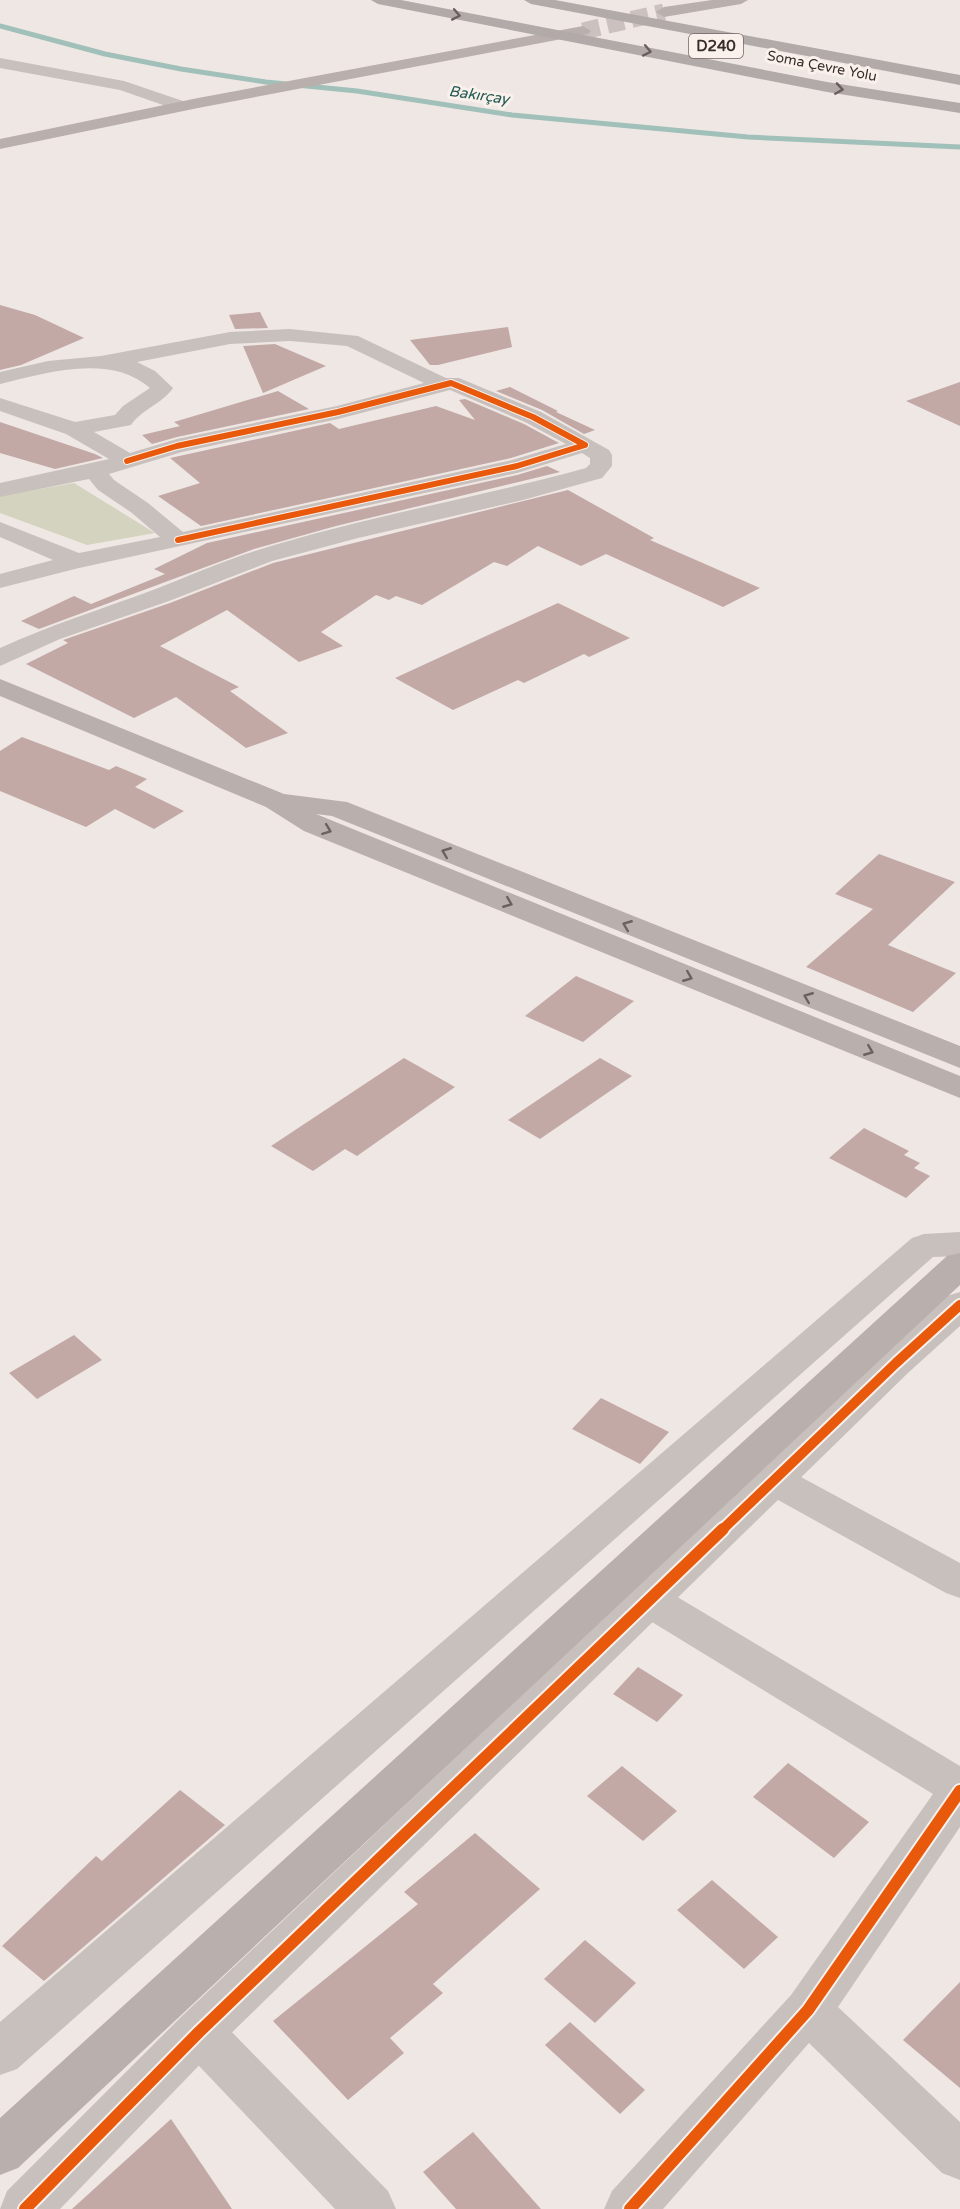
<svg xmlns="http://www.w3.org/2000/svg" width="960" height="2209" viewBox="0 0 960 2209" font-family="'Varela Round',sans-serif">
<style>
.green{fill:#d4d3bf}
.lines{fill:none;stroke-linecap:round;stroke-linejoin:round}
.stream{stroke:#a1c0b9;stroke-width:5}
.building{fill:#c2a9a6}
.secondary-tunnel{stroke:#cbc2bf;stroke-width:17;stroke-dasharray:17 8;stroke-linecap:butt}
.minor{fill:#c8c0bd;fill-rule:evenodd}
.tertiary{fill:#c8c0bd;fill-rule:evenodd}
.secondary{fill:#b9b0ad;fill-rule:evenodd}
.trunk{fill:#b2aaa8;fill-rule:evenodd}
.cycleway-far2-casing{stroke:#faf1ed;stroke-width:8}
.cycleway-far1-casing{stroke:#faf1ed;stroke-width:14}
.cycleway-casing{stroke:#faf1ed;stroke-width:16}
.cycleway-far2{stroke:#e8590c;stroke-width:6}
.cycleway-far1{stroke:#e8590c;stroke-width:10}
.cycleway{stroke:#e8590c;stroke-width:12}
.oneway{stroke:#695e5d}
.oneway2{stroke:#6c615f}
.labels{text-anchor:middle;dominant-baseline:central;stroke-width:6;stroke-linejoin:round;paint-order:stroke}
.far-street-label{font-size:14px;fill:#392c2b;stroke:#faf1ed}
.shield{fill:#faf1ed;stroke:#736765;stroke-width:1.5}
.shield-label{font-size:15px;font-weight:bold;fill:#392c2b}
.far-water-label{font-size:15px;font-style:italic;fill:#215a52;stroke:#faf1ed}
</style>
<rect width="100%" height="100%" fill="#efe7e4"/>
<!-- green -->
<polygon class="green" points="74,483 155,533 87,545 0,513 0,496"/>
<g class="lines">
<!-- stream -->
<polyline class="stream" points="0,26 105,54 181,69 266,82 357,91 512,115 748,137 960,147"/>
</g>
<!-- building -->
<g class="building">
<polygon points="0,305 35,315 84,338 21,365 0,370"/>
<polygon points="260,312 268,328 235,329 229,315"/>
<polygon points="508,327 512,347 438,365 430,365 410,340"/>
<polygon points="275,344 326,366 263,393 243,346"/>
<polygon points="960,382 960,426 906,401"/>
<polygon points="510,387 558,411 556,412 595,430 584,434 542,410 496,391"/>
<polygon points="278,391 309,409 177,437 152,444 142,435 180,426 174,422"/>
<polygon points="465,399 524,424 559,443 511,458 201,526 158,496 200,483 170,458 330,423 339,429 436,406 475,420 459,400"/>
<polygon points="0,422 95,454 103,458 55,469 0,453"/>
<polygon points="547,466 560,472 336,526 254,549 39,629 21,621 74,596 91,604 165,574 154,569 207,543 517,475"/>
<polygon points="568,490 654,538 650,540 760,588 723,607 606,554 581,566 538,546 507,566 494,562 422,605 396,596 389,600 376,595 321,632 343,646 299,662 227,610 160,646 239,687 230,691 288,733 246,748 176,697 134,718 26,664 68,643 63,640 170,603 273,563"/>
<polygon points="558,603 630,638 589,657 584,654 524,683 518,680 453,710 395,678"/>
<polygon points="22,737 109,770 116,766 147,779 135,787 184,811 154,829 115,809 86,827 0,791 0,751"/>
<polygon points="879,854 955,882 888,945 956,973 913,1012 806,967 873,909 835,894"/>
<polygon points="576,976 634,1001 583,1042 525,1016"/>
<polygon points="404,1058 455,1087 357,1156 345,1149 313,1171 271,1146"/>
<polygon points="600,1058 632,1076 540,1139 508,1120"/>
<polygon points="864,1128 909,1151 904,1155 920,1163 914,1168 930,1176 906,1198 829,1158"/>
<polygon points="74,1335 102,1360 37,1399 9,1373"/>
<polygon points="601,1398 669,1432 640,1464 572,1429"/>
<polygon points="638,1667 683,1695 657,1722 613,1694"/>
<polygon points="788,1763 869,1822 834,1858 753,1797"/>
<polygon points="622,1766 677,1811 643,1841 587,1796"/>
<polygon points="180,1790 225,1825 44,1981 2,1946 96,1856 102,1861"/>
<polygon points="475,1833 540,1889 433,1984 443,1993 390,2038 404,2053 348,2100 273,2021 418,1904 404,1892"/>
<polygon points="712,1880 778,1937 744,1969 677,1910"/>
<polygon points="585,1940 636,1983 595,2023 544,1979"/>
<polygon points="960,1982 960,2088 903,2040"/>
<polygon points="570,2022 645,2090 620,2114 545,2045"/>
<polygon points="171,2119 232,2209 72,2209"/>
<polygon points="473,2132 541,2209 456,2209 423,2172"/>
</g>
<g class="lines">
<!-- secondary-tunnel -->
<polyline class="secondary-tunnel" points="583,31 664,12"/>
<!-- minor -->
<g class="minor">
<polygon points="0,58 124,81 186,102 188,106 180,111 120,90 0,68"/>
<path d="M290 329 358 336 446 378H459L541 412 609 450 612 455V466L602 478 523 500 358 538 272 561 169 601 60 639 0 666V648C50 625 102 609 153 590 187 577 220 562 255 551 362 517 477 498 586 468L590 464V458L582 453 517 473 79 568 0 588V574L53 560 0 537V522L79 553 160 537 132 513 98 490 89 479 0 497V483L109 459 66 434 0 411V398L75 422 115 415 123 406 150 388C110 353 46 373 0 384V372L48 361 101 356 230 332ZM290 341 347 346 424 383 337 406 177 439 130 453 94 432 131 425C142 409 162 404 173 388L155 371 137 362 230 344ZM450 390 525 422 566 444 512 460 183 532 148 503 114 480 109 474 182 452 338 419Z"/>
<polygon points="960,1232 960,1256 933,1257 17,2069 0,2075 0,2022 912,1238 924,1234"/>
<polygon points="774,1465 788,1470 960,1563 960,1598 946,1593 760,1490 754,1480 760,1470"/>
<polygon points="649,1584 664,1589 960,1766 960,1827 838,2007 960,2122 960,2180 942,2173 809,2043 663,2209 604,2209 612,2191 791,1995 933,1794 634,1611 628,1600 634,1589"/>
<polygon points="199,2010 216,2016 388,2191 396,2209 335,2209 182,2048 175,2032 182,2016"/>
</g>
<!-- tertiary -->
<polygon class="tertiary" points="960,1292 960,1326 909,1372 216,2048 60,2209 0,2209 7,2191 182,2016 883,1354 947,1296"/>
<!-- secondary -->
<g class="secondary">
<polygon points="712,0 748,0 741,4 664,17 656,12 664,7"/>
<polygon points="583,26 591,31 588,34 198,108 0,149 0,139 198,98"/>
<polygon points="0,679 284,794 347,802 960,1046 960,1068 332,816 316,814 960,1076 960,1098 304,831 266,807 0,696"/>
<polygon points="960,1253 960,1285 18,2168 0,2175 0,2118 947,1256"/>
</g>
<!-- trunk -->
<g class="trunk">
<polygon points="371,0 401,0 827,82 960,103 960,113 827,92 378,4"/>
<polygon points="524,0 555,0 960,75 960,85 531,4"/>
</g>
<defs>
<polyline id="cycleway-far2" points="127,461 177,446 338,412 451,383 533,417 585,445 517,466 178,540"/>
<polyline id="cycleway-far1" points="722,1530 896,1363 960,1305"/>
<g id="cycleway">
<polyline points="25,2209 199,2032 723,1529"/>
<polyline points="630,2209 808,2010 960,1791"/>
</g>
</defs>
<!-- cycleway-far2 casing -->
<use href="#cycleway-far2" class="cycleway-far2-casing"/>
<!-- cycleway-far1 casing -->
<use href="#cycleway-far1" class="cycleway-far1-casing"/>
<!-- cycleway casing -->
<use href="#cycleway" class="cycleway-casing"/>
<!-- cycleway-far2 -->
<use href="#cycleway-far2" class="cycleway-far2"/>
<!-- cycleway-far1 -->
<use href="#cycleway-far1" class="cycleway-far1"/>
<!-- cycleway -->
<use href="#cycleway" class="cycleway"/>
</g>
<!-- one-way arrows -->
<defs><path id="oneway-chevron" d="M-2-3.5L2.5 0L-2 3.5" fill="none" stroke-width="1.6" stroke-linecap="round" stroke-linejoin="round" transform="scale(1.5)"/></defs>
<g class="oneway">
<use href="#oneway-chevron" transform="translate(456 15) rotate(11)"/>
<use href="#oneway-chevron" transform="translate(647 51) rotate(11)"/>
<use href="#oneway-chevron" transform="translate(839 89) rotate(9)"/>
</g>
<g class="oneway2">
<use href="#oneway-chevron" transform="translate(327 830) rotate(21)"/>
<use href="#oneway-chevron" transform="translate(446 852) rotate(-158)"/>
<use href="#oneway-chevron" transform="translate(508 903) rotate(22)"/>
<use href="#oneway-chevron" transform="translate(627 925) rotate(-158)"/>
<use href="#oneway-chevron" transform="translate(688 977) rotate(22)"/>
<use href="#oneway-chevron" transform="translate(808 997) rotate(-158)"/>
<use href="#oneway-chevron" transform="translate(869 1051) rotate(22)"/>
</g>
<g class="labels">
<!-- far-street labels -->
<g class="far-street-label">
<text transform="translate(822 66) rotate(11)">Soma Çevre Yolu</text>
</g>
<!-- shield labels -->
<rect class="shield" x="689" y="34" width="54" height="24" rx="4.5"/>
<g class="shield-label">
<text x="716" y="46">D240</text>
</g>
<!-- far-water labels -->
<g class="far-water-label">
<text transform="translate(479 95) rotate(8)">Bakırçay</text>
</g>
</g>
</svg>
